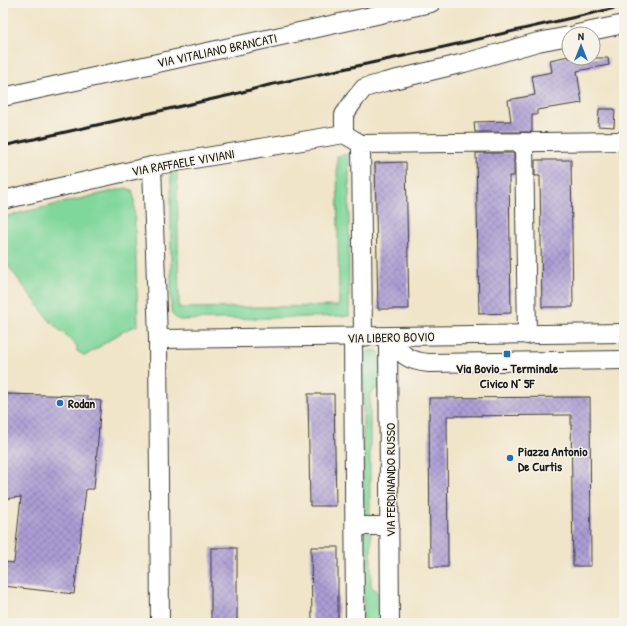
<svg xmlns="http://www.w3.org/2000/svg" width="627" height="626" viewBox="0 0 627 626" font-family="'Patrick Hand',sans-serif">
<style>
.grass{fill:#80d79b;stroke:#4e7a5c}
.building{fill:url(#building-cross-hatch)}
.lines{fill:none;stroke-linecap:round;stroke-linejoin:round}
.street-casing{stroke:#3c3a36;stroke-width:20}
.street{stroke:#fff;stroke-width:18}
.rail{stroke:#1c1c1c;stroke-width:3}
.poi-dot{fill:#1f6fb2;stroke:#f7f3e8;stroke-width:1.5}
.labels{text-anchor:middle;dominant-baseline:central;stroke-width:3;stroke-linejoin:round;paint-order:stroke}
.street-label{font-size:13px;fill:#1c1c1c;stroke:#f7f3e8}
.poi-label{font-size:13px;font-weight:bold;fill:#1c1c1c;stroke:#f7f3e8;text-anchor:start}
</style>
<defs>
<pattern id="building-cross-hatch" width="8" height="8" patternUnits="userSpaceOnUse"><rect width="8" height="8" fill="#ac9dd4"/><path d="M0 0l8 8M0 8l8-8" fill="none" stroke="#8b7fab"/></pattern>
</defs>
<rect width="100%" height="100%" fill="#f7f3e8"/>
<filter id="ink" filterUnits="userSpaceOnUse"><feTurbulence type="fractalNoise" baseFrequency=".025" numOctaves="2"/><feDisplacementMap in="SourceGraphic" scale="8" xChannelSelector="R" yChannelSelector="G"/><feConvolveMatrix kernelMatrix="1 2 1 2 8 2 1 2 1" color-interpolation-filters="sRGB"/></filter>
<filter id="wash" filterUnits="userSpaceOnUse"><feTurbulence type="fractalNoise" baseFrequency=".012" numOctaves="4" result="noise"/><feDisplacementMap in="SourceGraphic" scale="16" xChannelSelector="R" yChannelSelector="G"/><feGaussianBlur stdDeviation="0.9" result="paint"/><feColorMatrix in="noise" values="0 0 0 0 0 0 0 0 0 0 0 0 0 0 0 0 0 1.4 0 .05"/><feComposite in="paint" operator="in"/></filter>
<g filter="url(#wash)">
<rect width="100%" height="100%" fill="#f0e5c9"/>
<!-- grass -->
<g class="grass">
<path d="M349 154V316L180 320C174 318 173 315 171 310V171L177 170 179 308 339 306 337 156Z"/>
<polygon points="126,188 132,190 134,197 138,325 122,332 85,356 77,351 77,346 50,321 3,259 3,217"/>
<path d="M372 350 377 351 381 355 382 384 370 394V514L363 515V359C365 354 367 352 372 350Z"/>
<polygon points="363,532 371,532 371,586 385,599 385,619 379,623 367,623 363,619"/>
</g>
<g id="blocks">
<!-- building -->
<g class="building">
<polygon points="569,56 569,58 608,58 609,65 577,71 582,103 537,110 537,115 532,115 532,132 475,132 474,122 511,121 508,100 535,95 532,76 552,72 550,60"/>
<polygon points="599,109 615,109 614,127 598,126"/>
<polygon points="476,153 514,153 514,176 509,176 511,313 479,314"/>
<polygon points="535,160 571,160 573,307 542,307 540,176 535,176"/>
<polygon points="406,162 409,309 378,309 375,163"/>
<polygon points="3,394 87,396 87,399 101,401 94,489 86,489 74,594 3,586 3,562 14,563 21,497 3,499"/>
<polygon points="308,394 334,394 336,506 310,506"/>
<polygon points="590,397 591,566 573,566 571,415 447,416 448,567 430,567 429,398"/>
<polygon points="311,547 338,547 338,623 312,623"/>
<rect x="211" y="548" width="26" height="75"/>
</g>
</g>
</g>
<g filter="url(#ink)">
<use href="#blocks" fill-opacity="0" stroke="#3c3a36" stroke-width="1"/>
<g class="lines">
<defs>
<g id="street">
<polyline points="577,34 624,24"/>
<polyline points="3,97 431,3"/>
<polyline points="344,134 344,115 355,99 364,88 385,82 464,63 538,42 569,36"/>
<polyline points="524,142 527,335"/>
<polyline points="152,166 158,339 160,623"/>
<polyline points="3,200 152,166 344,134 361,144"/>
<polyline points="353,337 355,619 356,623"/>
<polyline points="363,337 361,144 624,141"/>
<polyline points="388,337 390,623"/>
<path d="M388 337C402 354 406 361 429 363L624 360"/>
<polyline points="158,339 624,333"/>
<polyline points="355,526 390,526"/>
</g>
</defs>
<!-- street casing -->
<use href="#street" class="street-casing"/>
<!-- street -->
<use href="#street" class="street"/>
<!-- rail -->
<polyline class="rail" points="3,146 231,95 269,85 422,52 624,6"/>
</g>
</g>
<!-- markers -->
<g class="poi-dot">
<rect x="503" y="350" width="8" height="8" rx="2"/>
<circle cx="60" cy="403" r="4"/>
<circle cx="510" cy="458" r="4"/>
</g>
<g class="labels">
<!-- street labels -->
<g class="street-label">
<text transform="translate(217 50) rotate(-12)">VIA VITALIANO BRANCATI</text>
<text transform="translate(183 162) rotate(-10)">VIA RAFFAELE VIVIANI</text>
<text transform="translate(391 337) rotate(-1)">VIA LIBERO BOVIO</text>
<text transform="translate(390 480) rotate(-90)">VIA FERDINANDO RUSSO</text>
</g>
<!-- poi labels -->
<g class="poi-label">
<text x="507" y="368" text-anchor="middle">Via Bovio - Terminale<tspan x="507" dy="15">Civico N° 5F</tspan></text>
<text x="68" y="403">Rodan</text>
<text x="518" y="451">Piazza Antonio<tspan x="518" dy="15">De Curtis</tspan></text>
</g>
</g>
<!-- margin -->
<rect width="627" height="626" fill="none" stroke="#f7f3e8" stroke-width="16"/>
<!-- north arrow -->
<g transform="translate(581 46)"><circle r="19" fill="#f7f3e8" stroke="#9f9d96"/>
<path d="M0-3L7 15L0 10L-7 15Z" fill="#1f6fb2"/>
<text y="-6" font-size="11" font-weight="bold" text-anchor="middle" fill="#1c1c1c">N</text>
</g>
</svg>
